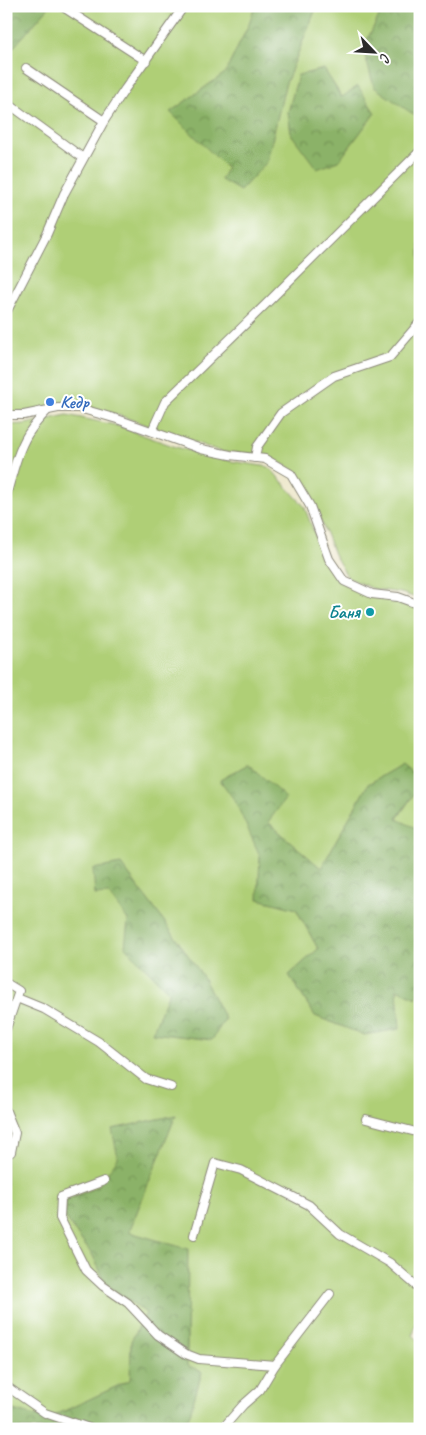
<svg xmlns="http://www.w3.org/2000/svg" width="426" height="1435" viewBox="0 0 426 1435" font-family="Caveat,sans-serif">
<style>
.forest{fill:url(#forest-crowns);stroke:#5b6e49}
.garden{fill:#afcf76;stroke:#6d7d50;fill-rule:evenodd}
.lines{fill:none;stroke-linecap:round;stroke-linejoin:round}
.minor-casing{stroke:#8c897a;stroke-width:10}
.minor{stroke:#fff;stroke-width:8}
.shop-dot{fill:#3f7fe0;stroke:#fff;stroke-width:2}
.culture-dot{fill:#0f9aa8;stroke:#fff;stroke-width:2}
.labels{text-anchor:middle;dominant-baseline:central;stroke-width:4;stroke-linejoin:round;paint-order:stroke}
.shop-label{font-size:18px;font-weight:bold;fill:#366cbe;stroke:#fff;text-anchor:start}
.culture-label{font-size:18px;font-weight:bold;fill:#0d838f;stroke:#fff;text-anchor:end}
</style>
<defs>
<pattern id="forest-crowns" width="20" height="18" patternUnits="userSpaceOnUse" patternTransform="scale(1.25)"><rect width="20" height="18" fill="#8bb267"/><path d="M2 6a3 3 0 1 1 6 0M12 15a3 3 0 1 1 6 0" fill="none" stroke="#729155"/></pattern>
</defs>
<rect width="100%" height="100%" fill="#fff"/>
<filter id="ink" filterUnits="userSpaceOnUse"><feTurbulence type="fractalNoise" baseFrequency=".02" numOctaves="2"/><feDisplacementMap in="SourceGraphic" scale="10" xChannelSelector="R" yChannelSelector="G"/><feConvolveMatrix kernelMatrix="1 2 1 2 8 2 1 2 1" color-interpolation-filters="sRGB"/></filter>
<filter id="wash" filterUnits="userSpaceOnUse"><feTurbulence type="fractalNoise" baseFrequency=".0096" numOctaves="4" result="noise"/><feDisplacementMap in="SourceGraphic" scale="20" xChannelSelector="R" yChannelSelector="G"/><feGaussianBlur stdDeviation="1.12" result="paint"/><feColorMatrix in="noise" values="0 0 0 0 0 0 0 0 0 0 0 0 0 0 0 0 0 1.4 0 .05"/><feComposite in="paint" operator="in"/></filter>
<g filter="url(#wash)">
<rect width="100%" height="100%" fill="#ede7ca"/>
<!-- forest -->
<g class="forest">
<polygon points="6,6 50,6 6,56"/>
<polygon points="255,6 317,6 285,86 267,162 240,191 220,180 170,112 225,73 248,26"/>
<polygon points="384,6 420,6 420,119 374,88 363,48"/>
<polygon points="325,69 341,97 358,85 375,113 339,161 316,170 291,134 288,112 298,75"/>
<polygon points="248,764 287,798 268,822 321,868 368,784 402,764 420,779 420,785 397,818 420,830 420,990 416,998 397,990 400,1029 364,1035 315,1016 289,975 318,949 296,909 258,899 260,856 220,780"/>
<polygon points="121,864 164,921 202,975 225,1019 212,1040 152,1033 169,992 124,947 128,919 95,895 92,869"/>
<polygon points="176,1115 129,1232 188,1249 187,1364 202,1372 189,1417 173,1429 6,1429 6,1408 47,1419 130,1380 131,1341 146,1313 106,1284 93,1256 65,1217 65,1201 98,1186 112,1129"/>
</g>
<!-- garden -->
<g class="garden">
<path d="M50 6H255L248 26 225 73 170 112 227 168 221 180 240 191 267 162 285 86 317 6H384L363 48 374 87 420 119V599L401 593 374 589 348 578 334 554 314 503 297 472 267 455 222 452 121 416 69 403 25 412 6 413V56ZM324 69 342 97 358 86 375 113 339 161 317 169 291 134 288 112 298 75Z"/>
<path d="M67 415 115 425 176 447 230 461 269 467 304 506 325 561 340 582 370 597 398 601 420 609V779L402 764 368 784 321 868 268 822 286 798 248 764 220 780 235 801 260 856 258 899 296 909 318 949 289 975 315 1016 364 1035 400 1029 397 989 416 998 420 990V1313L418 1314 413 1335 420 1343V1429H173L189 1417 202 1372 187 1365 188 1249 129 1232 176 1115 112 1129 118 1158 98 1186 65 1201V1218L93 1256 106 1284 146 1313 131 1341 130 1380 47 1419 6 1408V425L25 424ZM121 864 164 921 202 975 225 1019 212 1040 152 1033 169 992 125 947 128 920 109 894 95 895 93 869Z"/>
<polygon points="420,785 420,830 397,819"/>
</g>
</g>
<g filter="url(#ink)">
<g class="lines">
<defs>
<g id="minor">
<polyline points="63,7 146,61"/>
<polyline points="26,68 104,121"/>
<polyline points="6,102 83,158"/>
<polyline points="6,313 47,234 64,194 104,121 125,89 184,6"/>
<polyline points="6,415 24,415 58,408 79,408 117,419 201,449 230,455 265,459 291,474 310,506 329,559 344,581 372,594 398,597 420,605"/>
<polyline points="152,431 165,402 265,305 420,151"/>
<polyline points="255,458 257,447 281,413 334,376 390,357 420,322"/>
<path d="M6 496C12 476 17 452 28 434 34 425 41 417 48 410"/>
<polyline points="6,983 19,991 6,1029"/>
<polyline points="17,998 44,1009 99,1042 146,1079 171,1087"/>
<polyline points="6,1111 15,1133 11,1152"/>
<polyline points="366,1119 420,1133"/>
<polyline points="104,1181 61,1197 60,1218 86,1270 103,1286 128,1303 158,1335 186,1354 199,1359 275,1365"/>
<polyline points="194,1235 215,1163 241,1170 309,1205 340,1234 390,1263 420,1289"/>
<polyline points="6,1386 45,1413 92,1429"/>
<polyline points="222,1429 243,1405 260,1390 275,1365 330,1294"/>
</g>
</defs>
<!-- minor casing -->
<use href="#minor" class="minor-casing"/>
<!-- minor -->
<use href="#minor" class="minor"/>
</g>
</g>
<!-- markers -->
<circle class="shop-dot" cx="50" cy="402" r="5"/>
<circle class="culture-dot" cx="370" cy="612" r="5"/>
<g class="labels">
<!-- shop labels -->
<g class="shop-label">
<text x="60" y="402">Кедр</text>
</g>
<!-- culture labels -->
<g class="culture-label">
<text x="360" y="612">Баня</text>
</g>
</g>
<!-- margin -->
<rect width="426" height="1435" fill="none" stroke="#fff" stroke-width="25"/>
<!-- north arrow -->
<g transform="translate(374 52) rotate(115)" stroke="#ffffff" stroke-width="4" paint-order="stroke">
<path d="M0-4L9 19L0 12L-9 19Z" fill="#2b2b2b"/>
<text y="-8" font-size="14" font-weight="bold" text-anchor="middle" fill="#2b2b2b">С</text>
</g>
</svg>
